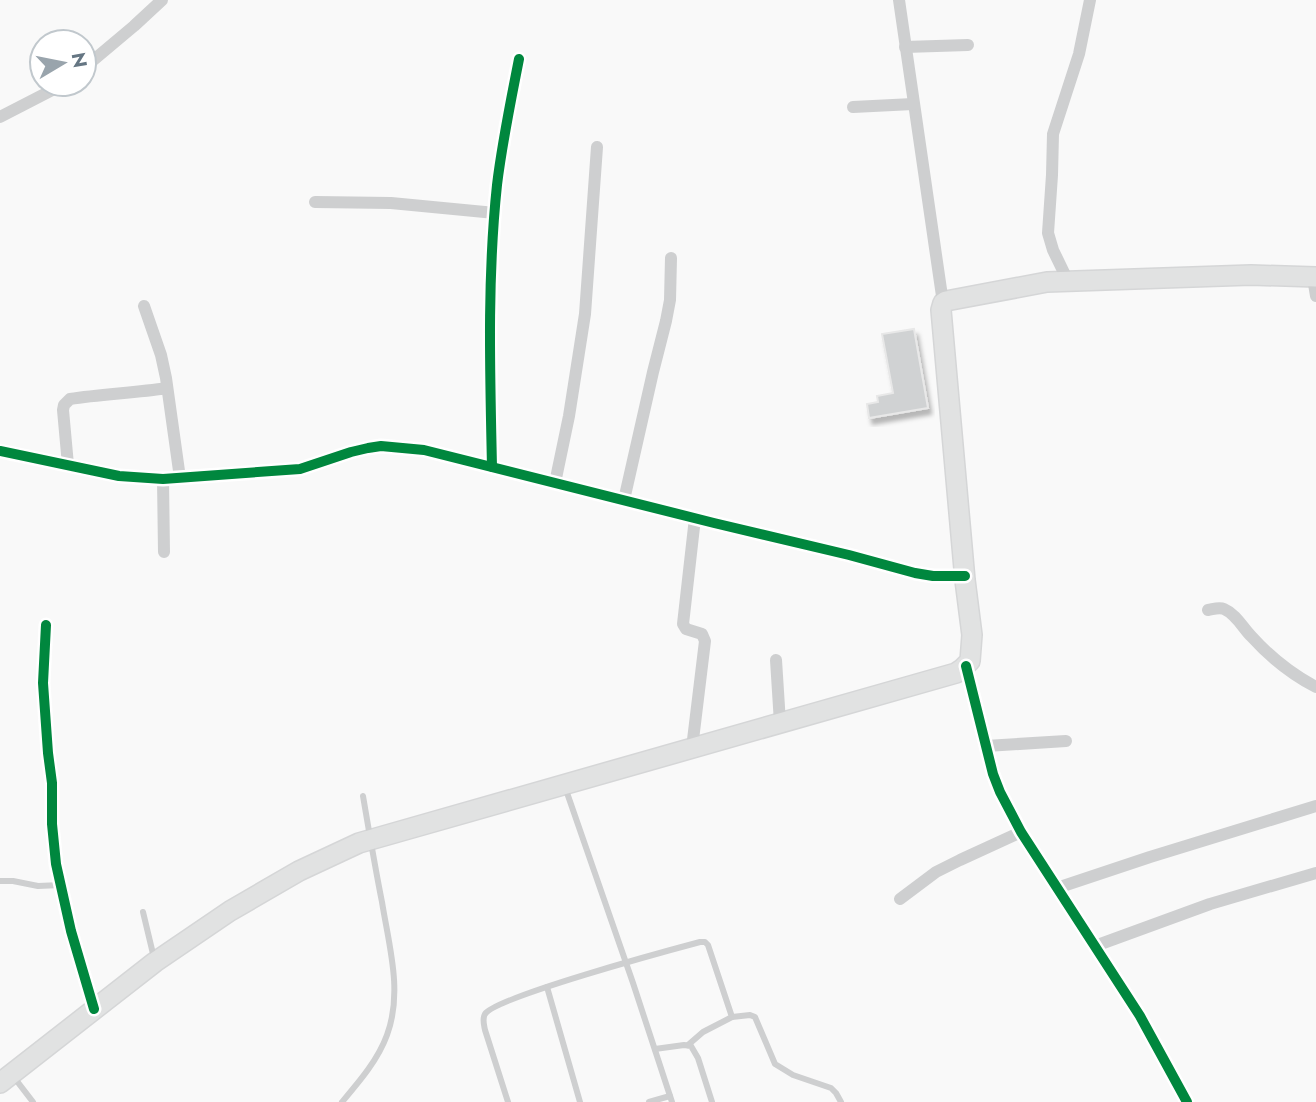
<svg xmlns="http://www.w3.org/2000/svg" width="1316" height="1102" viewBox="0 0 1316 1102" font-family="Jost,sans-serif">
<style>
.building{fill:#d0d2d3;stroke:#e8e8e8;stroke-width:2;filter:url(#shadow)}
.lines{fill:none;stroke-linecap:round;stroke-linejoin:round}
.secondary-casing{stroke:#d5d6d7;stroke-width:22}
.lane{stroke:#cecfd0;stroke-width:6}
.street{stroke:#cecfd0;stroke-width:12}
.secondary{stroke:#e1e2e2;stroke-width:19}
.cycleway-casing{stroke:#fff;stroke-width:15}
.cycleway{stroke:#00873e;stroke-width:10}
</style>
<defs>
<filter id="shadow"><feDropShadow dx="3.5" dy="6" stdDeviation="2" flood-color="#0004"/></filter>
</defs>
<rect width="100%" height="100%" fill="#f9f9f9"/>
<!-- building -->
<polygon class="building" points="914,329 928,408 869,418 867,404 878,402 877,396 893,393 882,334"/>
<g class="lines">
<defs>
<polyline id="secondary" points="0,1083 155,962 230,911 299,871 359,843 956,673 962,669 970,661 972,635 965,580 941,310 943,303 946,301 1047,282 1251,275 1316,277"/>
</defs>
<!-- secondary casing -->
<use href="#secondary" class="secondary-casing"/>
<!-- lane -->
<g class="lane">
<polyline points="565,787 633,983 672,1102"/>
<polyline points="0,881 13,881 38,886 61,885"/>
<polyline points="143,912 154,958"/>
<polyline points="547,987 580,1102"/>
<polyline points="688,1045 703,1032 732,1017"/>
<polyline points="655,1049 684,1045 691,1046 698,1058 712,1102"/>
<polyline points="13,1076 33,1102"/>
<path d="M342 1102C359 1082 378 1060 387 1035 403 992 389 946 382 902 375 867 369 831 363 796"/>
<path d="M508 1102 485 1030C484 1025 482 1019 485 1014 496 997 670 950 700 942H705L708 945 732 1017 750 1015 755 1017 775 1064 793 1075 831 1088 836 1093 841 1102"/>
<polyline points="649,1102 670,1096"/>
</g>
<!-- street -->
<g class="street">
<polyline points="899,0 943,303"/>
<polyline points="905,47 968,45"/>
<polyline points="84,68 134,26 162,0"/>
<polyline points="853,107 913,104"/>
<polyline points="0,117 64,84"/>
<polyline points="315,202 391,203 495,213"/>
<polyline points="1313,278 1316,296"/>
<polyline points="1068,281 1053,250 1048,233 1052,175 1053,134 1079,54 1090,0"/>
<polyline points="144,306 161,355 166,378 180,478"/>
<polyline points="0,451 119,476 163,479 300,469 351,452 368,448 381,446 424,450 714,523 849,555 915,573 933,576 965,576"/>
<path d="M68 465 63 410 64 405 70 399C102 394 135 393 167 388"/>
<path d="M492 467C490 373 487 279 497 185 502 143 511 100 519 59"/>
<polyline points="163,479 164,552"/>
<polyline points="555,483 569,416 585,314 597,147"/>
<polyline points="624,500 653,372 666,321 670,300 671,258"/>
<path d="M1208 610C1214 609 1219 607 1224 609 1236 614 1243 628 1251 636 1270 657 1291 674 1316 687"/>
<polyline points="46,625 43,683 48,753 52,783 52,824 56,864 71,931 94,1009"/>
<polyline points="776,660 780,723"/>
<polyline points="966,666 993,774 1000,792 1021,832 1140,1016 1187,1102"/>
<polyline points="986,746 1066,741"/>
<polyline points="692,748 705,641 702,634 686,629 683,624 695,518"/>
<polyline points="1057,888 1150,857 1316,806"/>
<polyline points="900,899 936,872 960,860 1021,832"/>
<polyline points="1095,946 1210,904 1316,873"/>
</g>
<!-- secondary -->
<use href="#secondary" class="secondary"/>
<defs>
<g id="cycleway">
<polyline points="0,451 119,476 163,479 300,469 351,452 368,448 381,446 424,450 714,523 849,555 915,573 933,576 965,576"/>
<path d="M492 467C490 373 487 279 497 185 502 143 511 100 519 59"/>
<polyline points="46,625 43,683 48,753 52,783 52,824 56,864 71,931 94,1009"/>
<polyline points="966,666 993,774 1000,792 1021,832 1140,1016 1187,1102"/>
</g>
</defs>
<!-- cycleway casing -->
<use href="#cycleway" class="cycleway-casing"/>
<!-- cycleway -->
<use href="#cycleway" class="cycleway"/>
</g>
<!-- north arrow -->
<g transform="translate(63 63) rotate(80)"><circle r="33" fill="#ffffff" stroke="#c1c8cd" stroke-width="2"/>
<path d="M0-5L12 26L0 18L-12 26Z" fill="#99a4ac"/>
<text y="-10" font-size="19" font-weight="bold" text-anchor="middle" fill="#657683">N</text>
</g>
</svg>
